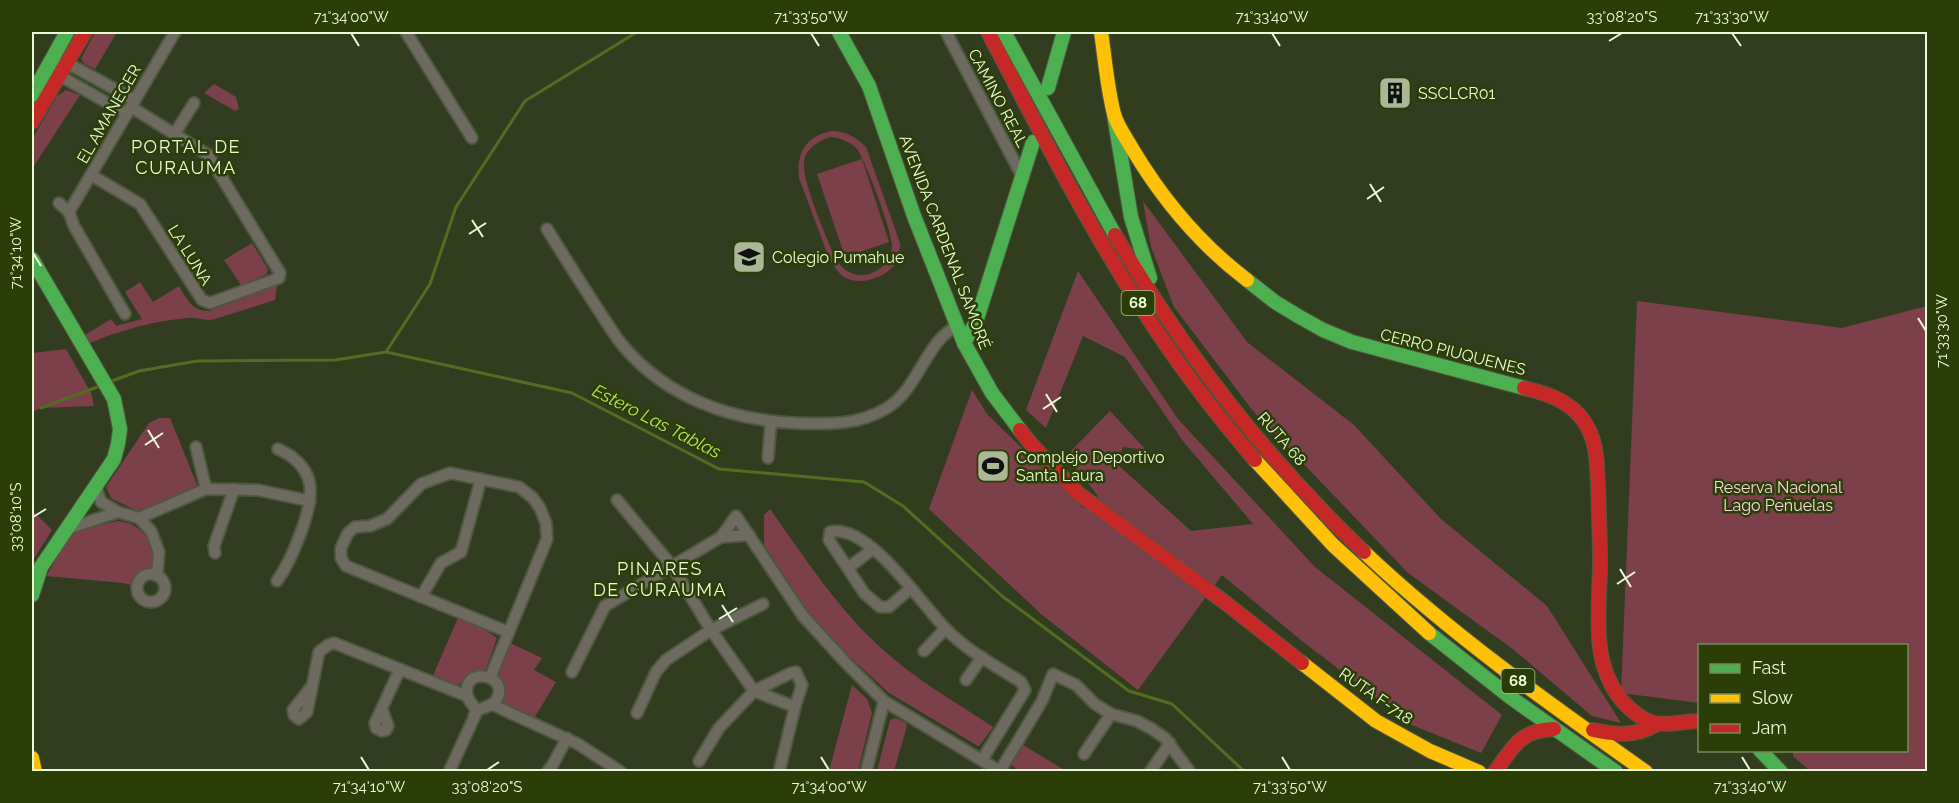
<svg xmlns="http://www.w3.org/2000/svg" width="1959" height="803" viewBox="0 0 1959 803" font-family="Raleway,sans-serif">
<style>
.green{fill:#7c404a;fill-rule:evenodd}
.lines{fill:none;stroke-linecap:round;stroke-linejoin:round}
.stream{stroke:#536d20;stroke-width:3}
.street-casing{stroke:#4f5940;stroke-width:14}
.fast-casing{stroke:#4f5940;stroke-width:16}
.slow-casing{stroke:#4f5940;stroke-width:16}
.jam-casing{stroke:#4f5940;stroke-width:16}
.street{stroke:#6f6a5f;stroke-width:10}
.fast{stroke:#4caf50;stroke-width:14}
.slow{stroke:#ffc107;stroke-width:14}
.jam{stroke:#c62828;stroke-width:14}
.ticks{fill:none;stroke:#eafad6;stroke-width:2}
.labels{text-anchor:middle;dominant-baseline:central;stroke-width:5;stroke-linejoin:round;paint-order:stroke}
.shield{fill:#2c3e07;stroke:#b1c298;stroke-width:1.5}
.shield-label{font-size:15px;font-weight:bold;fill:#eafad6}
.poi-label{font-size:16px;fill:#eafad6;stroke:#2c3e07;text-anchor:start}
.street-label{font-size:16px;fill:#eafad6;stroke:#2c3e07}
.park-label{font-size:16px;fill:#f5d7dc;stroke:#2c3e07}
.neighbourhood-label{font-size:18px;letter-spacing:1.5px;fill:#eafad6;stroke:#2c3e07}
.water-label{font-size:18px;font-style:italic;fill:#b1e25b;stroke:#2c3e07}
.neatline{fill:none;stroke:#eafad6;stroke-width:2}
.ticks-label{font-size:15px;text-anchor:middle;fill:#eafad6}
</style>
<rect width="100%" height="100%" fill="#323d20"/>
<!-- green -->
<g class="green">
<polygon points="95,32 117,32 95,69 85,64 81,59"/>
<polygon points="214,84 236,97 239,109 235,111 204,93"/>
<polygon points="66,90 80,95 32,169 32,139 57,96"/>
<path d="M833 131C847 132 856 137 866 147L900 243C900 249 899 256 896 262 888 277 860 287 844 277 838 273 833 265 829 258L799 178C796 152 807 135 833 131ZM831 137C842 139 850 141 858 150 867 166 891 228 892 245 892 266 868 282 849 272 842 269 838 262 834 256 826 235 798 175 805 157 809 146 821 140 831 137Z"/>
<polygon points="862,159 889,242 845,257 817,174"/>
<polygon points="1143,201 1247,342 1354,425 1441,519 1547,606 1621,723 1592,716 1514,650 1408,573 1253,411 1174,307 1151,247"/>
<polygon points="252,243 268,269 267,274 241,285 224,260"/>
<polygon points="1078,271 1178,419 1315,567 1502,715 1481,753 1412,725 1302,641 1222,575 1138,690 1041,614 929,509 972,390 987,414 1083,508 1098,496 1066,456 1110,411 1146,450 1123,447 1116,463 1191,531 1253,524 1183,441 1125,357 1083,336 1046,428 1026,410"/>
<path d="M140 282 153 302 179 286C187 300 192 311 209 311L277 285 275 300 215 319C206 322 197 317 187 318 155 321 120 330 90 343L85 335 111 319 116 326 142 319 125 292Z"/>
<polygon points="1637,301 1842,328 1927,306 1927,771 1810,771 1793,756 1793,751 1906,750 1906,646 1700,646 1699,703 1621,693"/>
<polygon points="66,349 91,393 94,406 41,408 32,412 32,353"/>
<polygon points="159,418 170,418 197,485 140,512 112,499 106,487 149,423"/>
<path d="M770 509C807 561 844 619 895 660 925 685 960 705 993 727L980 745 978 746 889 693 851 658 809 613 764 545V515Z"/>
<polygon points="32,510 52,530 32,562"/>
<path d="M117 521C124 522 131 523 136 527 150 536 158 555 150 570L136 577 131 585 123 583 46 576 71 533Z"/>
<polygon points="458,618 487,631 497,638 486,669 470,674 456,688 432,678"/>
<polygon points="510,643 542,658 534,670 556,682 533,720 501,706 505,692 498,676 501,660"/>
<polygon points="852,685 867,699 872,713 858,771 829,771"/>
<polygon points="896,718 906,723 907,726 894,771 877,771 890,720"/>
<polygon points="1023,745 1066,771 1019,771 1011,765"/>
</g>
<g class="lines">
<!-- stream -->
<g class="stream">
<polyline points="386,352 430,284 456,207 525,101 637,32"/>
<polyline points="109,382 139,371 197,361 335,360 386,352 572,393 719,469 864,482 903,506 1002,596 1129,691 1172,704 1245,772"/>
<polyline points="41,408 100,386"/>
</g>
<defs>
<g id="street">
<polyline points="406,32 472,138"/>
<polyline points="946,32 1023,178"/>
<polyline points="61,64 67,63 135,100"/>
<polyline points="55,73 127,114"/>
<polyline points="175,133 194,103"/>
<polyline points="91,175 140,204 202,300 210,303 279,278 280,273 208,155 131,107"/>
<polyline points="59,203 69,212 74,226 125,314"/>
<polyline points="69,212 175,32"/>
<path d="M547 229C565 258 584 288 603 317 610 327 616 338 624 347 667 397 729 420 794 423 827 424 857 426 887 408 913 392 922 358 942 337 947 332 952 329 957 325"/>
<polyline points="196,447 206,489"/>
<polyline points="768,458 771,421"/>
<polyline points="96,488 101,502 118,512 139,518 151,531 159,552 157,576"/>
<polyline points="617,500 672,566 711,630 754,691 795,707"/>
<polyline points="139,518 206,489 258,490 310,501"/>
<polyline points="67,529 118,512"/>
<polyline points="721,537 749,535"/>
<polyline points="215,553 214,546 234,489"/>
<polyline points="848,568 873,549"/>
<circle cx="151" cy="588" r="14"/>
<path d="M277 581C291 561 316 505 309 481 305 466 292 455 278 449"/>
<path d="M911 588 889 607H880L864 593 829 540 830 532C869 523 921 604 946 629 967 651 996 666 1021 682L1025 690 982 760"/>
<polyline points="421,597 441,563 461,552 481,479"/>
<polyline points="924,651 945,629"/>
<polyline points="572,672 605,606 721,537 736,516 803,616 846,663 884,701 1001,772"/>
<polyline points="490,678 547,539 546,523 540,508 533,498 519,487 450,473 421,484 387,519 370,526 355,527 348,533 341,548 341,558 346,566 508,632"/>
<polyline points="966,680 982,657"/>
<polyline points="311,687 293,710 294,715 299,719 307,712 319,652 328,645 334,643 467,696"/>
<polyline points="493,705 578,744 621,772"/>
<polyline points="382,709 388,726 386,730 382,731 376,728 375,723 400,669"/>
<polyline points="637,713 656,672 666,660 711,630 763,604"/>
<polyline points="1084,754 1111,714"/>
<polyline points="699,761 719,728 754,691 791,673 796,672 802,685 795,707 779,772"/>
<polyline points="1000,771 1042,701 1053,674 1076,685 1095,704 1111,714 1137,721 1152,729 1165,738 1190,772"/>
<path d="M449 772 477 711C483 706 491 708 496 700 512 676 463 664 467 694 468 701 473 704 476 710L474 716"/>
<polyline points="547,772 552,766 567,738"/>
<polyline points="866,772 884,701"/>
<polyline points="1150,772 1170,743"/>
</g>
<g id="fast">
<polyline points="839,32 869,86 914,216 964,343 992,393 1020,430"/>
<polyline points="1004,32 1115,235"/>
<polyline points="1048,88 1064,32"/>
<polyline points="32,95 67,32"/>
<polyline points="1114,115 1131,217 1150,278"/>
<polyline points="32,259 114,399 120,429 118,444 114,459 41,567 32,595"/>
<polyline points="1247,280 1275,302 1298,316 1323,330 1352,342 1524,388"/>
<polyline points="964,343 976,322 1033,142"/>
<polyline points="1429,633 1510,697 1616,772"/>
<polyline points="1760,750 1778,769 1776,772"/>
<polyline points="1778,769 1781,772"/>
</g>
<g id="slow">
<path d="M1101 32C1105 59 1107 87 1114 114 1117 126 1127 139 1133 150 1163 200 1201 245 1247 280"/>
<polyline points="1255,460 1333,545 1429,633"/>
<path d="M1364 552C1451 634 1548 703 1646 772"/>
<polyline points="1302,663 1376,721 1430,751 1479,772"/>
<polyline points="32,758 35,772"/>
</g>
<g id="jam">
<path d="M988 32C1037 125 1084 219 1141 307 1175 361 1214 412 1255 460"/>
<polyline points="32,122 85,32"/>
<path d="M1115 235C1183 351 1266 459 1364 552"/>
<path d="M1524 388C1545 393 1565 399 1580 416 1597 436 1597 461 1598 485 1599 511 1600 537 1600 563 1600 612 1589 663 1624 703 1632 711 1643 721 1654 723 1669 726 1685 721 1700 721"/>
<polyline points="1020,430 1031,444 1079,494 1227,604 1302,663"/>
<path d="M1593 730C1617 735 1635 737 1657 724"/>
<path d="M1495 772C1513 747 1520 730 1554 729"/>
</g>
</defs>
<!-- street casing -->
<use href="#street" class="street-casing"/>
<!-- fast casing -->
<use href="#fast" class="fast-casing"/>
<!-- slow casing -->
<use href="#slow" class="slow-casing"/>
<!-- jam casing -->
<use href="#jam" class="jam-casing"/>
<!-- street -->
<use href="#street" class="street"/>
<!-- fast -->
<use href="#fast" class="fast"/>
<!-- slow -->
<use href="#slow" class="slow"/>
<!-- jam -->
<use href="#jam" class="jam"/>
</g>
<!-- ticks -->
<path class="ticks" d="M351 33 359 46M811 33 819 46M1272 33 1280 46M1732 33 1741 46M1609 41 1622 33M1370 184 1381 202M1367 199 1384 187M472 220 483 237M469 234 486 223M33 253 41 266M1918 318 1926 331M1046 394 1057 412M1043 409 1061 397M148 430 159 448M145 445 163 433M33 517 46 509M1620 569 1631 587M1617 584 1635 572M722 605 733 622M719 619 737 608M361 757 369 770M821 757 829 770M1282 757 1290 770M1742 757 1750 770M487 770 499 762"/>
<!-- icons -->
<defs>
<symbol id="building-square" viewBox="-11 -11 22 22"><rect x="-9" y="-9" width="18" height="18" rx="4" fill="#aab896" stroke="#2c3e07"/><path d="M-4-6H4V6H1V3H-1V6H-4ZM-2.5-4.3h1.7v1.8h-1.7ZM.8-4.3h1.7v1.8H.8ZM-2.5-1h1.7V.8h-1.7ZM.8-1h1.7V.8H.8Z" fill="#111"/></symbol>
<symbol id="school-square" viewBox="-11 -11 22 22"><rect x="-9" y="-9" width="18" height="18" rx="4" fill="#aab896" stroke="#2c3e07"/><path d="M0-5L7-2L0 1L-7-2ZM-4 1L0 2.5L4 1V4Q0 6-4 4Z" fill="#111"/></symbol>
<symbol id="stadium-square" viewBox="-11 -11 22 22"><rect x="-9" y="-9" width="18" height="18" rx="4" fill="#aab896" stroke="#2c3e07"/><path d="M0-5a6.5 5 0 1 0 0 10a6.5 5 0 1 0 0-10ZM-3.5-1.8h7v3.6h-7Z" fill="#111"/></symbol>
</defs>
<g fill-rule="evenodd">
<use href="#building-square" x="1376" y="74" width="38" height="38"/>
<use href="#school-square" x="730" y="238" width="38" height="38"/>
<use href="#stadium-square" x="974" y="447" width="38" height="38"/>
</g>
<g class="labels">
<!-- shield labels -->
<g class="shield">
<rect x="1121.5" y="291" width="33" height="24" rx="4.5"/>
<rect x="1501.5" y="669" width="33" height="24" rx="4.5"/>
</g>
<g class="shield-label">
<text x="1138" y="303">68</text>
<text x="1518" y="681">68</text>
</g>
<!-- poi labels -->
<g class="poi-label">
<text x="1418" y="93">SSCLCR01</text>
<text x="772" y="257">Colegio Pumahue</text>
<text x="1016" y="457">Complejo Deportivo<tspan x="1016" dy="18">Santa Laura</tspan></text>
</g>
<!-- street labels -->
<g class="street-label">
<text transform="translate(998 98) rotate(62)">CAMINO REAL</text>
<text transform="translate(109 114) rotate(-60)">EL AMANECER</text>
<text transform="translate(945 242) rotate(69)">AVENIDA CARDENAL SAMORÉ</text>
<text transform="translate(190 255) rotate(58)">LA LUNA</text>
<text transform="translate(1453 352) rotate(14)">CERRO PIUQUENES</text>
<text transform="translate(1282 439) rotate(49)">RUTA 68</text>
<text transform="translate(1376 696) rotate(35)">RUTA F-718</text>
</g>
<!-- park labels -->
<g class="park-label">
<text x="1778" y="487">Reserva Nacional<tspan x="1778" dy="18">Lago Peñuelas</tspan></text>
</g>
<!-- neighbourhood labels -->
<g class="neighbourhood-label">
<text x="186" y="146">PORTAL DE<tspan x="186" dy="21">CURAUMA</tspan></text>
<text x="660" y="568">PINARES<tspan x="660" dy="21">DE CURAUMA</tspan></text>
</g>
<!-- water labels -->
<g class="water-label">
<text transform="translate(657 421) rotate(27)">Estero Las Tablas</text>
</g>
</g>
<!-- border -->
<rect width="1959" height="803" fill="none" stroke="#2c3e07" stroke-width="66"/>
<!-- legend -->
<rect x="1698" y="644" width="210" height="108" fill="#2c3e07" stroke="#78895a" stroke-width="1.5"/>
<rect x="1710" y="664" width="30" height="9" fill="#4caf50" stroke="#78895a" stroke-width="1.5"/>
<text x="1752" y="674" font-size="18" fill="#eafad6">Fast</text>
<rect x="1710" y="694" width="30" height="9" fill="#ffc107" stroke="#78895a" stroke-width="1.5"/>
<text x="1752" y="704" font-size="18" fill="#eafad6">Slow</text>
<rect x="1710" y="724" width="30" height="9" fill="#c62828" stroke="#78895a" stroke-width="1.5"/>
<text x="1752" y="734" font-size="18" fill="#eafad6">Jam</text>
<rect x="33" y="33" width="1893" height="737" class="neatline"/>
<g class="ticks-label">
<text x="351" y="22">71°34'00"W</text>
<text x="811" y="22">71°33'50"W</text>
<text x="1272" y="22">71°33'40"W</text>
<text x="1622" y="22">33°08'20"S</text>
<text x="1732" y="22">71°33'30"W</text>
<text transform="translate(16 253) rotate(-90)" y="5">71°34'10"W</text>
<text transform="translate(1942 331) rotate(-90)" y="5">71°33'30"W</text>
<text transform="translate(16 517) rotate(-90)" y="5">33°08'10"S</text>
<text x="369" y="792">71°34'10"W</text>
<text x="487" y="792">33°08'20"S</text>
<text x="829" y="792">71°34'00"W</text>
<text x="1290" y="792">71°33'50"W</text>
<text x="1750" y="792">71°33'40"W</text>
</g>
</svg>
